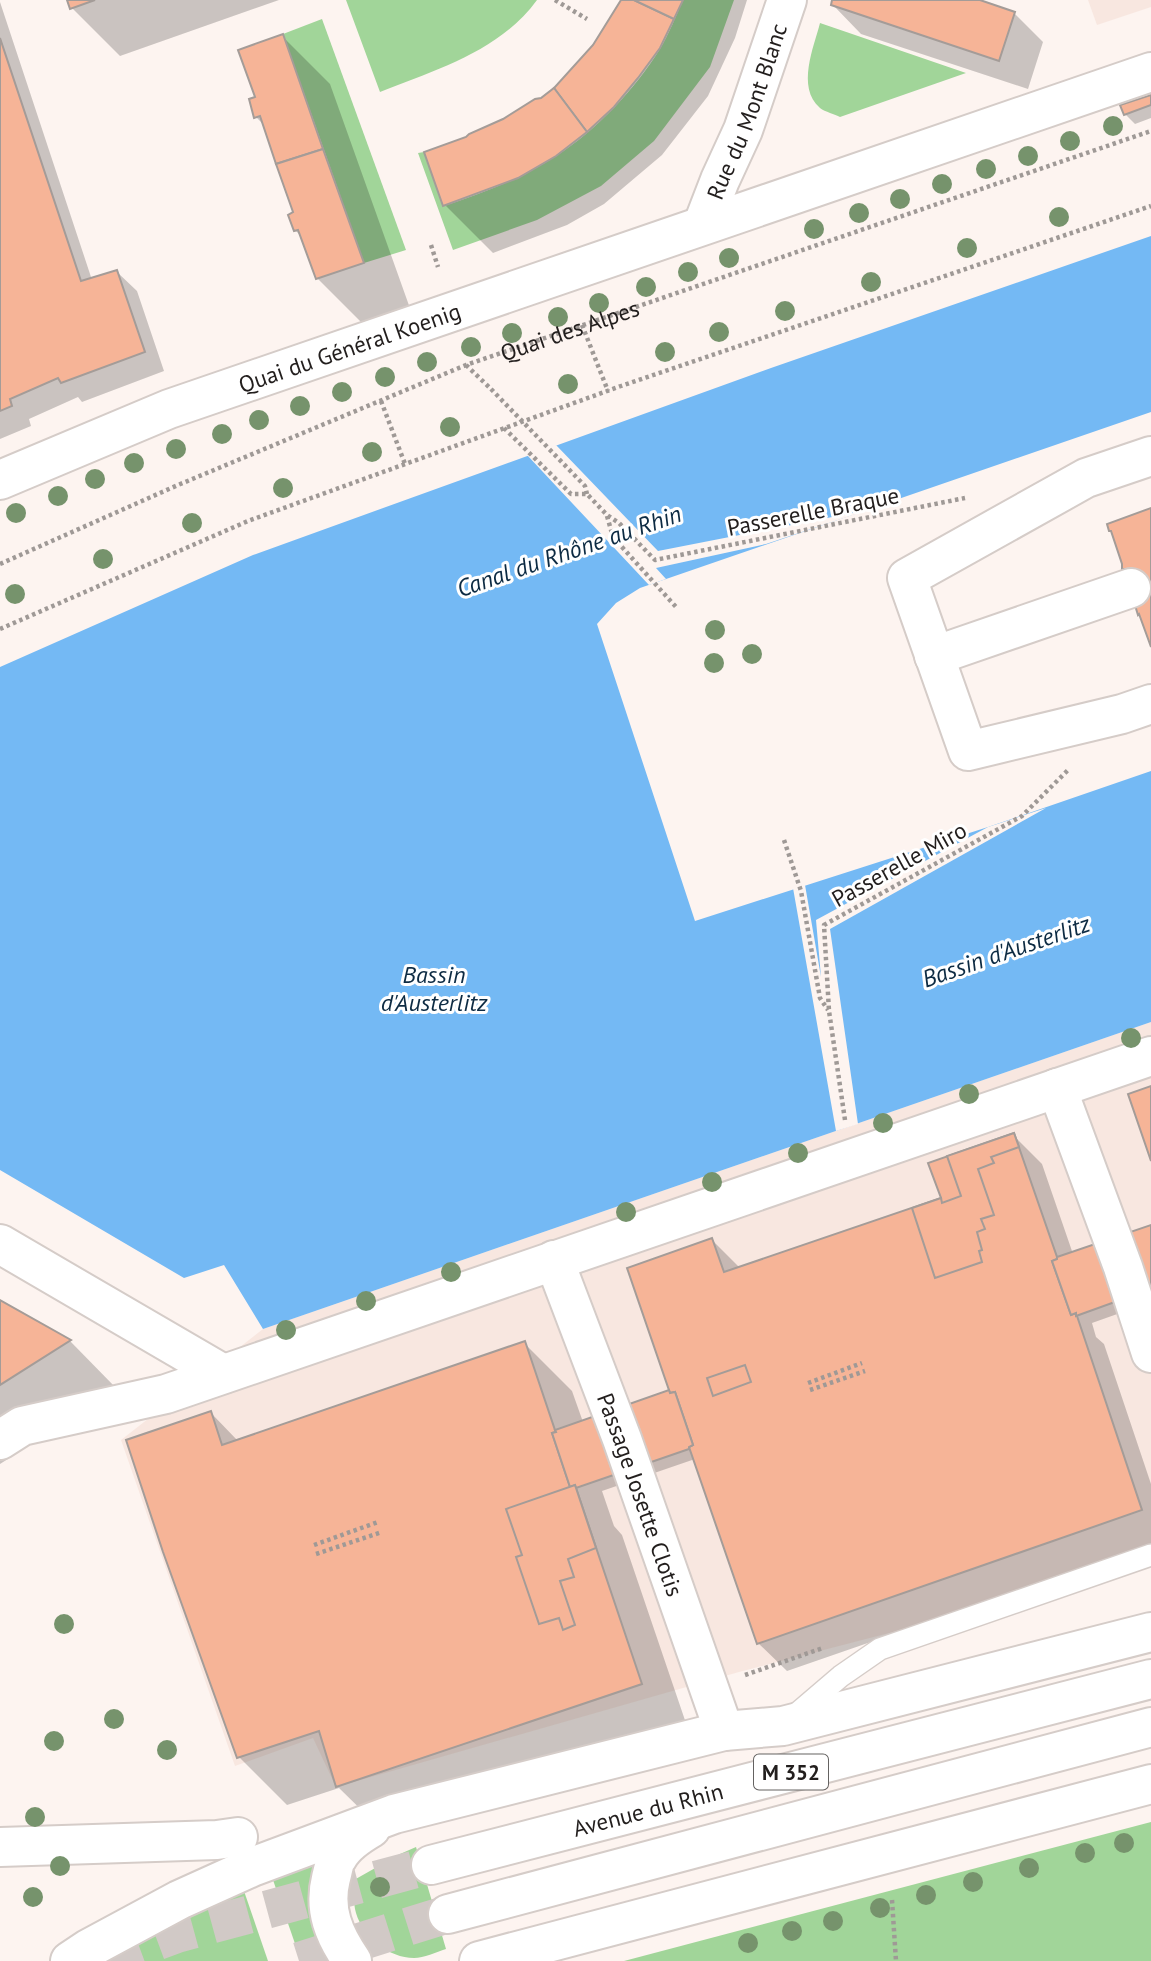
<svg xmlns="http://www.w3.org/2000/svg" width="1151" height="1961" viewBox="0 0 1151 1961" font-family="'PT Sans',sans-serif">
<style>
.built{fill:#f8e7e0}
.green{fill:#a1d599}
.water{fill:#74b9f4}
.pier{fill:#fdf4f0}
.shadow{fill:#0003}
.building{fill:#f6b497;stroke:#a49c98;stroke-width:2}
.lines{fill:none;stroke-linecap:round;stroke-linejoin:round}
.highway-tunnel{stroke:#d1c9c6;stroke-width:38;stroke-dasharray:38 19;stroke-linecap:butt}
.lane-casing{stroke:#d5ccc8;stroke-width:24}
.street-casing{stroke:#d5ccc8;stroke-width:42}
.secondary-casing{stroke:#d5ccc8;stroke-width:42}
.primary-casing{stroke:#d5ccc8;stroke-width:42}
.highway-casing{stroke:#d5ccc8;stroke-width:42}
.path{stroke:#9f9996;stroke-width:4.5;stroke-dasharray:3.5 3.5;stroke-linecap:butt}
.lane{stroke:#fff;stroke-width:21}
.street{stroke:#fff;stroke-width:38}
.secondary{stroke:#fff;stroke-width:38}
.primary{stroke:#fff;stroke-width:38}
.highway{stroke:#fff;stroke-width:38}
.path-bridge{stroke:#9f9996;stroke-width:4.5;stroke-dasharray:3.5 3.5;stroke-linecap:butt}
.tree{fill:#76936c}
.labels{text-anchor:middle;dominant-baseline:central;stroke-width:6;stroke-linejoin:round;paint-order:stroke}
.shield{fill:#fff;stroke:#646261;stroke-width:2}
.shield-label{font-size:21px;font-weight:bold;fill:#221e1d}
.street-label{font-size:23px;fill:#221e1d;stroke:#fff}
.water-label{font-size:24px;font-style:italic;fill:#0d2b43;stroke:#fff}
</style>
<rect width="100%" height="100%" fill="#fdf4f0"/>
<!-- built -->
<g class="built">
<polygon points="1088,0 1151,0 1151,7 1097,25"/>
<polygon points="1151,1022 1151,1565 739,1672 336,1787 313,1738 235,1766 121,1440 263,1329"/>
</g>
<!-- green -->
<g class="green">
<path d="M346 0H537C500 51 436 70 380 92Z"/>
<path d="M683 0H734L710 67 654 141 601 186 537 220 453 250 418 153 424 152 444 206C481 194 523 178 556 156 597 130 635 89 660 49 669 34 676 16 683 0Z"/>
<polygon points="322,19 406,250 364,263 283,34"/>
<path d="M820 23 966 73 840 117C835 114 825 112 820 108 796 87 814 47 820 23Z"/>
<polygon points="1151,1822 1151,1961 624,1961"/>
<path d="M416 1847 446 1949C436 1952 424 1958 414 1958 389 1958 363 1937 356 1913 353 1902 354 1891 354 1880L400 1854Z"/>
<polygon points="317,1862 339,1961 301,1961 273,1880"/>
<polygon points="244,1891 268,1961 104,1961 187,1917"/>
</g>
<!-- water -->
<polygon class="water" points="1151,236 1151,412 640,588 616,603 597,624 695,921 988,827 1151,771 1151,1022 263,1329 224,1265 184,1278 0,1170 0,667 253,555 771,368"/>
<!-- pier -->
<g class="pier">
<polygon points="556,445 658,551 868,510 766,544 656,568 666,579 649,585 527,455"/>
<polygon points="1046,808 830,929 858,1124 836,1131 793,888 805,885 821,977 816,920 988,827"/>
</g>
<!-- shadow -->
<g class="shadow">
<polygon points="69,0 279,0 120,56 72,8"/>
<polygon points="623,0 747,0 735,38 708,96 662,155 604,204 567,225 493,253 445,205 468,139 542,100 555,89 594,46"/>
<polygon points="834,0 982,0 986,4 1014,13 1043,42 1028,89 861,34 833,5"/>
<polygon points="0,2 92,280 117,272 137,291 164,371 82,402 78,397 29,419 31,426 0,439"/>
<polygon points="282,36 330,84 411,311 365,326 317,278 302,237 295,230 295,213 266,127 256,117 251,101 257,98"/>
<polygon points="1151,97 1151,118 1135,124 1125,114"/>
<polygon points="1013,1135 1042,1164 1073,1254 1151,1227 1151,1302 1092,1323 1096,1337 1104,1344 1151,1484 1151,1545 787,1671 758,1643 695,1459 602,1491 614,1526 622,1535 689,1732 386,1834 339,1788 287,1805 239,1757 211,1413 238,1441 524,1343 572,1391 583,1422 672,1391 712,1240 740,1268 943,1199"/>
<polygon points="0,1302 70,1341 117,1389 0,1464"/>
</g>
<!-- building -->
<g class="building">
<polygon points="67,0 95,0 70,9"/>
<polygon points="621,0 634,0 674,19 660,48 638,78 614,107 587,132 554,88 593,45"/>
<polygon points="634,0 683,0 674,19"/>
<polygon points="832,0 980,0 1015,12 999,61 831,5"/>
<polygon points="283,34 323,149 276,164 260,116 254,118 249,99 255,97 238,50"/>
<polygon points="0,38 81,281 117,270 145,352 61,383 58,378 10,399 12,406 0,411"/>
<polygon points="554,88 587,132 556,156 518,178 443,206 424,152 466,137 469,134 503,119 535,99 541,98"/>
<polygon points="1151,95 1151,105 1124,115 1120,105"/>
<polygon points="323,149 364,263 316,279 298,230 294,231 288,215 293,212 276,164"/>
<polygon points="1151,508 1151,647 1139,614 1138,615 1124,569 1122,569 1122,564 1111,531 1109,531 1107,524"/>
<polygon points="1151,1086 1151,1161 1128,1094"/>
<polygon points="1014,1133 1057,1257 1057,1259 1052,1261 1071,1315 1076,1313 1142,1510 757,1644 689,1447 693,1445 675,1392 670,1393 627,1268 712,1238 724,1272 941,1198 928,1163"/>
<polygon points="1014,1133 1019,1147 991,1157 994,1163 978,1169 994,1215 981,1219 985,1229 977,1232 982,1250 979,1251 982,1262 935,1278 912,1208 941,1198 942,1203 961,1196 947,1156"/>
<polygon points="1151,1225 1151,1289 1076,1316 1076,1313 1071,1315 1052,1261 1057,1259 1057,1257"/>
<polygon points="0,1300 71,1340 0,1385"/>
<polygon points="525,1341 555,1430 556,1432 552,1433 570,1487 575,1485 642,1684 336,1787 319,1731 237,1758 163,1552 126,1440 211,1411 222,1445"/>
<polygon points="745,1365 751,1382 713,1396 707,1378"/>
<polygon points="669,1390 670,1393 675,1392 693,1445 689,1447 689,1449 576,1488 575,1485 570,1487 552,1433 556,1432 555,1430"/>
<polygon points="575,1485 596,1548 568,1559 574,1577 560,1581 575,1625 563,1630 559,1618 539,1624 516,1557 522,1555 506,1509"/>
</g>
<g class="lines">
<!-- highway-tunnel -->
<g class="highway-tunnel">
<polyline points="104,1961 177,1934 431,1865"/>
<polyline points="299,1961 448,1914"/>
</g>
<defs>
<polyline id="lane" points="793,1717 841,1676 880,1649 1151,1555"/>
<g id="street">
<path id="s2" d="M703 224 720 180 743 130 787 0"/>
<polyline points="1151,456 1086,478 907,578 968,751 1122,714 1151,704"/>
<polyline points="934,656 1131,588"/>
<polyline points="1057,1088 1123,1267 1151,1353"/>
<polyline points="0,1244 223,1374"/>
<path id="s3" d="M554 1260 622 1439 724 1731"/>
<polyline points="0,1440 22,1426 166,1394 1151,1056"/>
<polyline points="0,1847 217,1840 238,1837"/>
</g>
<g id="secondary">
<path id="s4" d="M0 480 169 409 1151 72"/>
</g>
<g id="primary">
<polyline points="70,1961 88,1949 179,1900 252,1867 394,1814 724,1731 783,1726 1151,1632"/>
<path d="M352 1961C334 1935 323 1910 331 1878 333 1871 334 1862 338 1857 345 1844 359 1835 371 1828"/>
<polyline points="479,1961 1151,1784"/>
</g>
<g id="highway">
<path id="s5" d="M431 1865 1151 1679"/>
<polyline points="448,1914 1151,1727"/>
</g>
</defs>
<!-- lane casing -->
<use href="#lane" class="lane-casing"/>
<!-- street casing -->
<use href="#street" class="street-casing"/>
<!-- secondary casing -->
<use href="#secondary" class="secondary-casing"/>
<!-- primary casing -->
<use href="#primary" class="primary-casing"/>
<!-- highway casing -->
<use href="#highway" class="highway-casing"/>
<!-- path -->
<g class="path">
<polyline points="555,0 587,19"/>
<polyline points="431,245 438,267"/>
<polyline points="582,325 608,391"/>
<polyline points="466,365 491,389"/>
<polyline points="381,401 405,464"/>
<polyline points="504,428 571,494 587,494 607,515 619,523 655,560 965,498"/>
<polyline points="607,516 613,537 676,607"/>
<path id="s1" d="M0 564 178 485 466 365 1151 131"/>
<polyline points="0,629 248,521 361,480 621,386 1151,206"/>
<polyline points="784,840 801,891 820,998 828,1010"/>
<polyline points="845,1120 829,1011 824,925 1022,816 1069,769"/>
<polyline points="808,1383 862,1363"/>
<polyline points="810,1390 865,1371"/>
<polyline points="314,1545 378,1522"/>
<polyline points="316,1554 382,1532"/>
<polyline points="745,1675 823,1648"/>
<polyline points="892,1900 896,1961"/>
</g>
<!-- lane -->
<use href="#lane" class="lane"/>
<!-- street -->
<use href="#street" class="street"/>
<!-- secondary -->
<use href="#secondary" class="secondary"/>
<!-- primary -->
<use href="#primary" class="primary"/>
<!-- highway -->
<use href="#highway" class="highway"/>
<!-- path-bridge -->
<polyline class="path-bridge" points="491,389 585,486 587,494"/>
</g>
<!-- trees -->
<g class="tree">
<circle cx="1113" cy="126" r="10"/>
<circle cx="1070" cy="141" r="10"/>
<circle cx="1028" cy="156" r="10"/>
<circle cx="986" cy="169" r="10"/>
<circle cx="942" cy="184" r="10"/>
<circle cx="900" cy="199" r="10"/>
<circle cx="859" cy="213" r="10"/>
<circle cx="1059" cy="217" r="10"/>
<circle cx="814" cy="229" r="10"/>
<circle cx="967" cy="248" r="10"/>
<circle cx="729" cy="258" r="10"/>
<circle cx="688" cy="272" r="10"/>
<circle cx="871" cy="282" r="10"/>
<circle cx="646" cy="287" r="10"/>
<circle cx="599" cy="303" r="10"/>
<circle cx="785" cy="311" r="10"/>
<circle cx="558" cy="317" r="10"/>
<circle cx="719" cy="332" r="10"/>
<circle cx="512" cy="333" r="10"/>
<circle cx="471" cy="347" r="10"/>
<circle cx="665" cy="352" r="10"/>
<circle cx="427" cy="362" r="10"/>
<circle cx="385" cy="377" r="10"/>
<circle cx="568" cy="384" r="10"/>
<circle cx="342" cy="392" r="10"/>
<circle cx="300" cy="406" r="10"/>
<circle cx="259" cy="420" r="10"/>
<circle cx="450" cy="427" r="10"/>
<circle cx="222" cy="434" r="10"/>
<circle cx="176" cy="449" r="10"/>
<circle cx="372" cy="452" r="10"/>
<circle cx="134" cy="463" r="10"/>
<circle cx="95" cy="479" r="10"/>
<circle cx="283" cy="488" r="10"/>
<circle cx="58" cy="496" r="10"/>
<circle cx="16" cy="513" r="10"/>
<circle cx="192" cy="523" r="10"/>
<circle cx="103" cy="559" r="10"/>
<circle cx="15" cy="594" r="10"/>
<circle cx="715" cy="630" r="10"/>
<circle cx="752" cy="654" r="10"/>
<circle cx="714" cy="663" r="10"/>
<circle cx="1131" cy="1038" r="10"/>
<circle cx="969" cy="1094" r="10"/>
<circle cx="883" cy="1123" r="10"/>
<circle cx="798" cy="1153" r="10"/>
<circle cx="712" cy="1182" r="10"/>
<circle cx="626" cy="1212" r="10"/>
<circle cx="451" cy="1272" r="10"/>
<circle cx="366" cy="1301" r="10"/>
<circle cx="286" cy="1330" r="10"/>
<circle cx="64" cy="1624" r="10"/>
<circle cx="114" cy="1719" r="10"/>
<circle cx="54" cy="1741" r="10"/>
<circle cx="167" cy="1750" r="10"/>
<circle cx="35" cy="1817" r="10"/>
<circle cx="1124" cy="1843" r="10"/>
<circle cx="1085" cy="1853" r="10"/>
<circle cx="60" cy="1866" r="10"/>
<circle cx="1029" cy="1868" r="10"/>
<circle cx="973" cy="1882" r="10"/>
<circle cx="380" cy="1887" r="10"/>
<circle cx="926" cy="1895" r="10"/>
<circle cx="33" cy="1897" r="10"/>
<circle cx="880" cy="1908" r="10"/>
<circle cx="833" cy="1921" r="10"/>
<circle cx="792" cy="1931" r="10"/>
<circle cx="748" cy="1943" r="10"/>
</g>
<g class="labels">
<!-- shield labels -->
<rect class="shield" x="754" y="1754.5" width="74" height="35" rx="5"/>
<g class="shield-label">
<text x="791" y="1772">M 352</text>
</g>
<!-- street labels -->
<g class="street-label">
<text stroke="none"><textPath href="#s2" startOffset="121">Rue du Mont Blanc</textPath></text>
<text stroke="none"><textPath href="#s1" startOffset="616">Quai des Alpes</textPath></text>
<text stroke="none"><textPath href="#s4" startOffset="374">Quai du Général Koenig</textPath></text>
<text transform="translate(813 511) rotate(-11)">Passerelle Braque</text>
<text transform="translate(899 864) rotate(-29)">Passerelle Miro</text>
<text stroke="none"><textPath href="#s3" startOffset="250">Passage Josette Clotis</textPath></text>
<text stroke="none"><textPath href="#s5" startOffset="224">Avenue du Rhin</textPath></text>
</g>
<!-- water labels -->
<g class="water-label">
<text transform="translate(569 551) rotate(-19)">Canal du Rhône au Rhin</text>
<text transform="translate(1006 951) rotate(-19)">Bassin d'Austerlitz</text>
<text x="434" y="974">Bassin<tspan x="434" dy="28">d'Austerlitz</tspan></text>
</g>
</g>
</svg>
